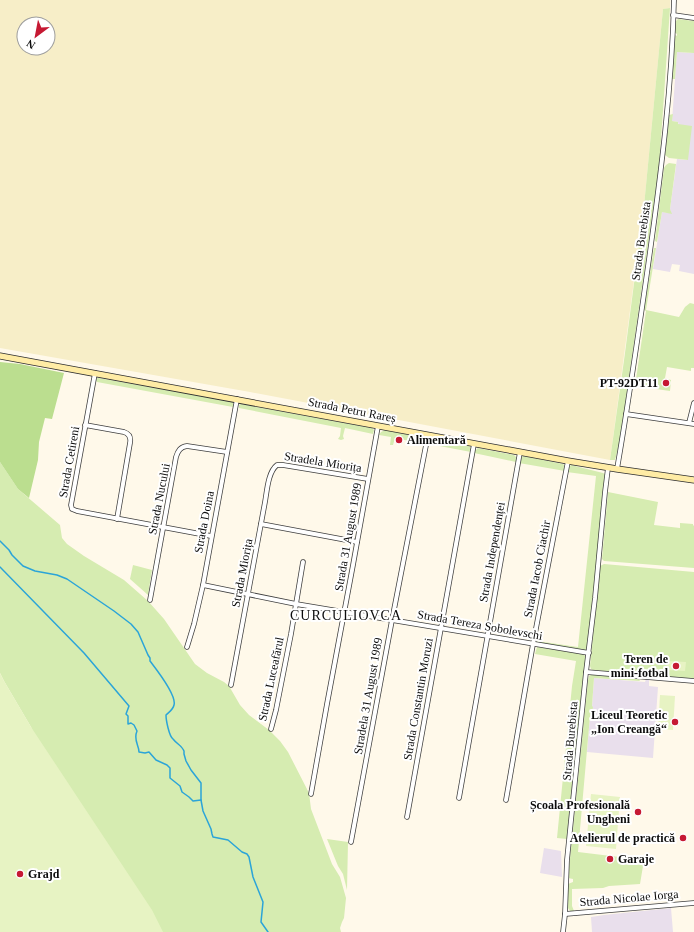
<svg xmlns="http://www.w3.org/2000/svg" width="694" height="932" viewBox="0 0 694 932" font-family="Georgia,serif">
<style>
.industrial{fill:#e9dfec}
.farmland{fill:#f7eec8;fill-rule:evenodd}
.green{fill:#d6ecb1}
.forest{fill:#bbde8f}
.pitch{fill:#e7f3c3}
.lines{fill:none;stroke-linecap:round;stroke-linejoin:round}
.stream{stroke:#2ba4d8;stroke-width:1.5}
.minor-casing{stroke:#3f3f3f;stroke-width:5.5}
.secondary-casing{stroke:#2e2e2e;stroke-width:7}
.minor{stroke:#fff;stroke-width:4}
.secondary{stroke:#ffeca5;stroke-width:5.5}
.poi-dot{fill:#c61933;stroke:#fff;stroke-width:1.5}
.labels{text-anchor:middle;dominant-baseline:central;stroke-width:4;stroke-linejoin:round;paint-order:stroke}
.street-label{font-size:12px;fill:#0c0c0c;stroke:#fff}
.poi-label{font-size:12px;font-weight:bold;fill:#0c0c0c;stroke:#fff;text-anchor:end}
.quarter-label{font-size:14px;letter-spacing:1px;fill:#0c0c0c;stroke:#fff}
</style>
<rect width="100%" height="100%" fill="#fff9ea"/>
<!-- industrial -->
<g class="industrial">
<polygon points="677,52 694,53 694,274 679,271 680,265 672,264 670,272 653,269 662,212 671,213 670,209 677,159 687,160 678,122 672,121"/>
<polygon points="594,678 645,682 646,679 649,679 649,686 658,687 653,758 587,752 590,716 592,715 593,707 592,707"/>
<polygon points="544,848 561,851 562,877 540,873"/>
<polygon points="671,908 673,932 592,932 591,917 604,915"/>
</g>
<!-- farmland -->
<path class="farmland" d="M0 0H670V8L663 9 644 206 610 460 250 392 0 348ZM24 24H48V48H24Z"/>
<!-- green -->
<g class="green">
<polygon points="670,8 659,168 620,441 615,460 610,460 625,353 644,206 663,9"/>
<polygon points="678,19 694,21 694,53 677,52 675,79 672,79 671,78 674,36 675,35 677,36 677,34 674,32 675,22"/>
<polygon points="673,114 672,121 678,122 678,124 692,126 688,160 669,158 665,155 669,115"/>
<polygon points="669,163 676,164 670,209 672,214 662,212 657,242 655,241 664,168 666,165"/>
<polygon points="654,248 656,248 646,310 679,317 685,307 690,303 694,304 694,368 691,368 691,371 667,367 665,378 671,380 670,391 635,386 646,311 644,310"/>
<polygon points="97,378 99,378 233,402 233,407 97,382 96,380"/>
<polygon points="241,404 372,428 374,430 373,434 345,428 343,436 344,439 341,440 338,439 340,436 341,428 239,408 239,405"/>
<polygon points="385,430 424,438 424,444 395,438 393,445 390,445 391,437 379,435 381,432"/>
<polygon points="432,439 469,446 472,449 471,452 429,444 430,441"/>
<polygon points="478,448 514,455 517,458 516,462 474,453 474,449 476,450"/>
<polygon points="523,456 563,464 566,467 565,471 519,463 520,458 521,458"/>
<polygon points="0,462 18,489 60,525 62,538 67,544 84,556 124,580 148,601 164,619 195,664 207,673 224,682 229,686 240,705 249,715 269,730 280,741 288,752 309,793 311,809 332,864 340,877 346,898 344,918 342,922 340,928 341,932 117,932 31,727 4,681 0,673"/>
<polygon points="571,465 603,473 605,474 588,649 585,651 537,643 537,641 578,647 596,476 567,472 568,467 569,467"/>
<polygon points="608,492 658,502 654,525 680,528 680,523 693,524 693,525 694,526 694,568 604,561 602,559"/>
<polygon points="604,564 694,572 694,678 691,679 593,670 591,669 590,666 600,566"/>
<polygon points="133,565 152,570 148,595 130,579"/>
<polygon points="537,647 583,654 586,657 567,839 557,838 572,686 576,661 535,654"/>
<polygon points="593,674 638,678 640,681 594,678 592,706 593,707 592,716 590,716 578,852 644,860 640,884 609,886 603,888 572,889 572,906 574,911 571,912 568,908 568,884 573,882 573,879 568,878 588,680 589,676"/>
<polygon points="327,839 348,842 347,890 343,874 338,866"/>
</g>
<!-- forest -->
<polygon class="forest" points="0,362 20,364 64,373 52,419 45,418 39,442 38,460 29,498 18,489 0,462"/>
<!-- pitch -->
<g class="pitch">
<polygon points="667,661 686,662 685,671 666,670"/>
<polygon points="0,673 4,681 31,727 152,910 163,932 0,932"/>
<polygon points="660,695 675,696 673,730 658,729"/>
<polygon points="591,794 620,797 616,849 586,846"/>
</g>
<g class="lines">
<!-- stream -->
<g class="stream">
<path d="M0 541 9 550 12 555 23 566 35 571 57 575 67 579 114 611 131 624 138 632 148 655 150 658V661C156 669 177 695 174 705 173 710 169 712 166 715 166 720 169 736 173 739 177 744 182 746 184 751V754L186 761 191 770 201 783V800L203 811 211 829 212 834 213 837 228 840 242 852 247 854 249 857 253 877 263 902 261 922 268 932"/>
<path d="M0 567 84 653 129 706 126 714 128 716V724L131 723 134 725 137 731C133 740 139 745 139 752L145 753 149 752 156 760 167 765 170 768V778L180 786 182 792 189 797 193 801 201 800"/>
</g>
<defs>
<g id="minor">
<polyline points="673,15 694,18"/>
<polyline points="95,373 71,505 72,509 77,511 211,536"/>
<polyline points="626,414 694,424"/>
<polyline points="689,423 694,403"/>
<path d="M85 425 124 432C130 434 131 438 130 443L117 519"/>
<path d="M617 469C629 400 639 329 649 259 661 173 672 87 674 0"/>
<polyline points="261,524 357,542"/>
<polyline points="203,585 296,604 589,653"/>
<path d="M150 600 176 457C178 451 180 447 187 446L227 452"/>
<polyline points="187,647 194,624 203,585 237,399"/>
<polyline points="586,672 694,681"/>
<path d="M231 685 265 502C267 491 268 472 277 465H283L368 479"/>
<polyline points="271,729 276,710 291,634 303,562"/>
<polyline points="311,794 327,704 353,565 378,426"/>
<polyline points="459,798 520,452"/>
<polyline points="506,800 533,644 568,461"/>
<polyline points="407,817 474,444"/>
<polyline points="351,842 392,620 428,435"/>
<polyline points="565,914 694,903"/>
<polyline points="563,932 565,914 567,860 586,672 595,598 605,492 608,468"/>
</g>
<polyline id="secondary" points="0,356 568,461 617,469 694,480"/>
</defs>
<!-- minor casing -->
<use href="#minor" class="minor-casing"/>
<!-- secondary casing -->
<use href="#secondary" class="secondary-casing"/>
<!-- minor -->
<use href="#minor" class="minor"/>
<!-- secondary -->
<use href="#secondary" class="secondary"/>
</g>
<!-- markers -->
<g class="poi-dot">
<circle cx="666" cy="383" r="4"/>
<circle cx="399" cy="440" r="4"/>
<circle cx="676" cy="666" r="4"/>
<circle cx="675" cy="722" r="4"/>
<circle cx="638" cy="812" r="4"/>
<circle cx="683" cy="838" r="4"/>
<circle cx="610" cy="859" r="4"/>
<circle cx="20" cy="874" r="4"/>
</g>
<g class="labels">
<!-- street labels -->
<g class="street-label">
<text transform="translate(641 241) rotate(-82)">Strada Burebista</text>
<text transform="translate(352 410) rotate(11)">Strada Petru Rareș</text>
<text transform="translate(69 462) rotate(-80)">Strada Cetireni</text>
<text transform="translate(323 462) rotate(9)">Stradela Miorița</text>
<text transform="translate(159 499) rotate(-79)">Strada Nucului</text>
<text transform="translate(204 522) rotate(-79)">Strada Doina</text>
<text transform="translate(348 537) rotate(-80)">Strada 31 August 1989</text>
<text transform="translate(492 552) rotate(-80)">Strada Independenței</text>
<text transform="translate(537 569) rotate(-79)">Strada Iacob Ciachir</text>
<text transform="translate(242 573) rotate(-79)">Strada Miorița</text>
<text transform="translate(480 625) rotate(10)">Strada Tereza Sobolevschi</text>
<text transform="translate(271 679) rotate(-78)">Strada Luceafărul</text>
<text transform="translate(368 696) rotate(-80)">Stradela 31 August 1989</text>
<text transform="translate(418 699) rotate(-80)">Strada Constantin Moruzi</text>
<text transform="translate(570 741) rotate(-85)">Strada Burebista</text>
<text transform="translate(629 898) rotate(-5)">Strada Nicolae Iorga</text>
</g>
<!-- poi labels -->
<g class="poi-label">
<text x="658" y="383">PT-92DT11</text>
<text x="407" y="440" text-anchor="start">Alimentară</text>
<text x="668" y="659">Teren de<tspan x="668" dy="14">mini-fotbal</tspan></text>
<text x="667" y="715">Liceul Teoretic<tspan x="667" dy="14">„Ion Creangă“</tspan></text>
<text x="630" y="805">Școala Profesională<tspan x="630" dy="14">Ungheni</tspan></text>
<text x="675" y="838">Atelierul de practică</text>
<text x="618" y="859" text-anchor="start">Garaje</text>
<text x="28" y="874" text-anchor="start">Grajd</text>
</g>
<!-- quarter labels -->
<g class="quarter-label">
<text x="346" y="615">CURCULIOVCA</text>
</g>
</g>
<!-- north arrow -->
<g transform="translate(36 36) rotate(212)"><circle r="19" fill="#ffffff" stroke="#9e9e9e"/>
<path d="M0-3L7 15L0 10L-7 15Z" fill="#c61933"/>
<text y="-6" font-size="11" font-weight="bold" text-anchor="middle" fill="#0c0c0c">N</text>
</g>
</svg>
